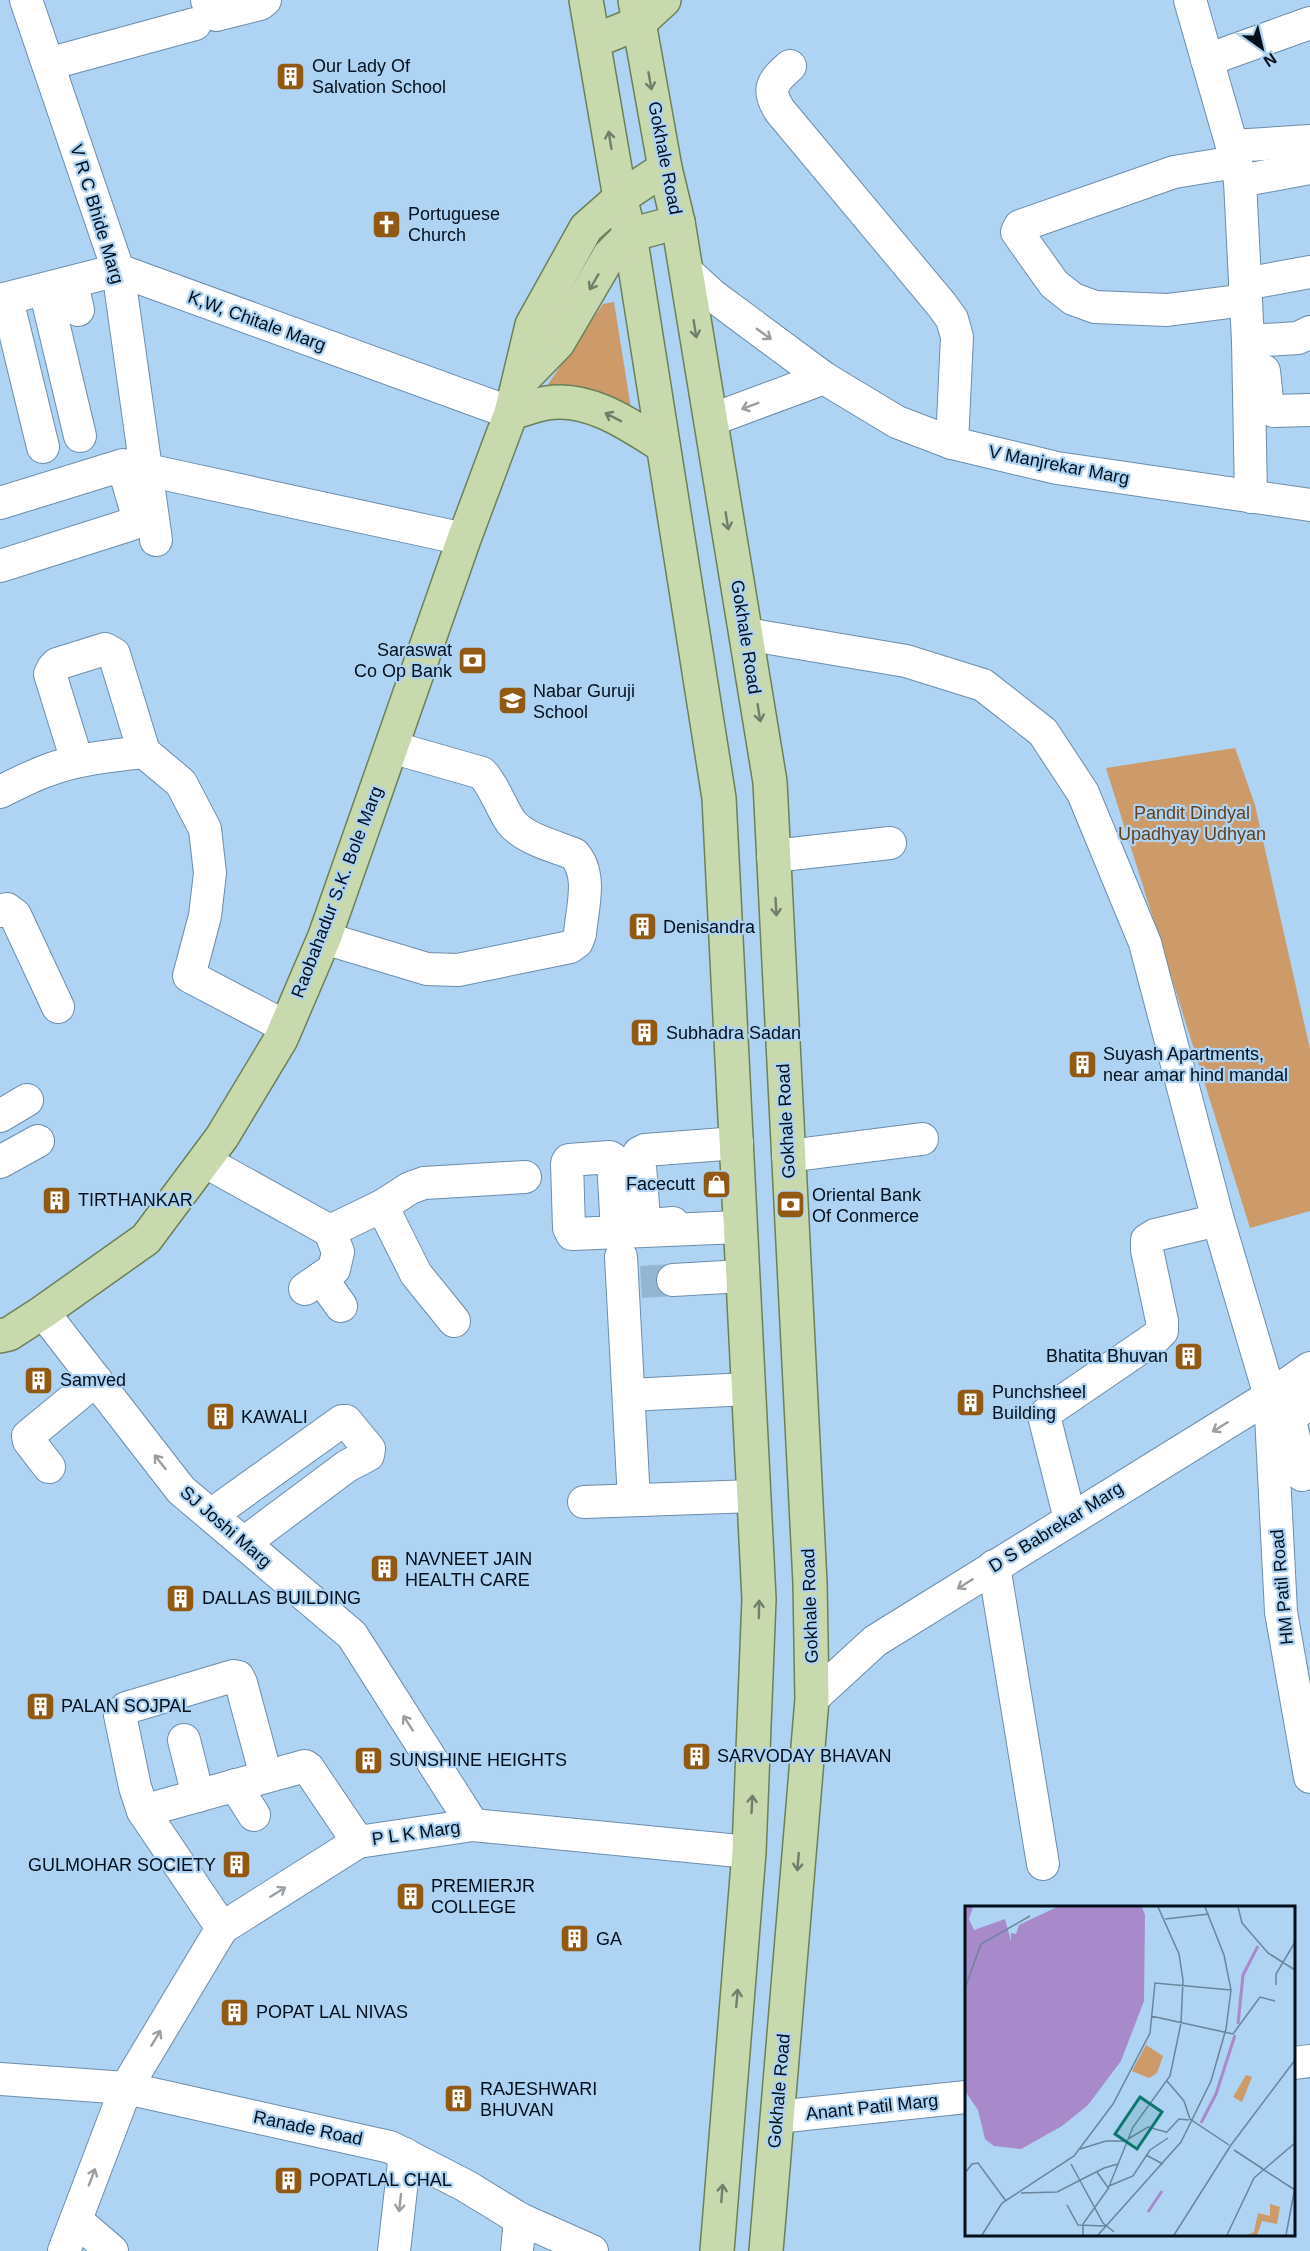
<svg xmlns="http://www.w3.org/2000/svg" width="1310" height="2251" viewBox="0 0 1310 2251" font-family="Arial,sans-serif">
<style>
.green{fill:#cd9a69}
.lines{fill:none;stroke-linecap:round;stroke-linejoin:round}
.minor-tunnel{stroke:#94b6d2;stroke-width:32;stroke-dasharray:32 16;stroke-linecap:butt}
.minor-casing{stroke:#6b8eab;stroke-width:34}
.major-casing{stroke:#6c8157;stroke-width:36}
.minor{stroke:#fff;stroke-width:32}
.major{stroke:#c9d9ae;stroke-width:33}
.oneway{stroke:#707e6b}
.oneway2{stroke:#9a9fa3}
.labels{text-anchor:middle;dominant-baseline:central;stroke-width:4.5;stroke-linejoin:round;paint-order:stroke}
.poi-label{font-size:18px;fill:#030f1a;stroke:#aed3f3;text-anchor:start}
.street-label{font-size:18px;fill:#030f1a;stroke:#aed3f3}
.park-label{font-size:18px;fill:#664017;stroke:#aed3f3}
.inset-river{fill:none;stroke:#a88acb;stroke-width:3}
.inset-road{fill:none;stroke:#6a859c;stroke-width:1.5}
.view{fill:#0f766e;fill-opacity:0.15;stroke:#0f766e;stroke-width:3}
.inset-edge{fill:none;stroke:#030f1a;stroke-width:3}
</style>
<rect width="100%" height="100%" fill="#aed3f3"/>
<!-- green -->
<g class="green">
<polygon points="614,302 632,415 540,396 603,304"/>
<polygon points="1235,748 1255,805 1310,1049 1310,1211 1250,1228 1106,768"/>
</g>
<g class="lines">
<!-- minor-tunnel -->
<polyline class="minor-tunnel" points="641,1282 673,1280"/>
<defs>
<g id="minor">
<polyline points="26,0 118,270 156,540"/>
<polyline points="207,0 211,13 216,15 260,4 265,0"/>
<polyline points="1190,0 1232,146 1240,181 1248,341 1251,497"/>
<polyline points="1207,60 1310,23"/>
<polyline points="48,64 195,24"/>
<path d="M790 66C772 82 766 89 780 111L941 304 952 319 957 337 952 443"/>
<polyline points="1232,146 1310,141"/>
<polyline points="1236,162 1174,172 1020,226 1017,232 1054,284 1073,299 1095,307 1167,310 1246,300"/>
<polyline points="1240,181 1310,168"/>
<polyline points="686,271 712,295 824,378 897,422 952,443 1057,468 1310,505"/>
<polyline points="72,283 78,310"/>
<polyline points="1245,284 1310,272"/>
<polyline points="45,289 80,436"/>
<polyline points="7,299 43,447"/>
<polyline points="0,300 118,270 511,413"/>
<polyline points="1248,341 1298,338 1310,332"/>
<polyline points="1264,371 1268,409 1274,411 1310,410"/>
<polyline points="711,420 824,378"/>
<polyline points="147,470 464,539"/>
<polyline points="0,503 123,465 138,517 132,524 0,566"/>
<polyline points="746,634 906,661 983,685 1043,732 1083,793 1145,943 1218,1220 1270,1396 1281,1612 1310,1777"/>
<polyline points="77,761 50,674 53,668 57,664 105,649 114,654 144,752"/>
<path d="M0 792C14 785 28 778 43 772 75 759 110 756 144 752L181 783 205 829 210 873 205 916 189 976 286 1027"/>
<polyline points="773,856 890,843"/>
<polyline points="0,911 7,909 15,915 58,1007"/>
<path d="M324 938 427 969 458 970 570 947 577 942 580 934C582 908 593 875 574 854 554 846 524 839 511 822 500 806 495 787 482 773L391 747"/>
<polyline points="0,1116 27,1100"/>
<polyline points="788,1156 922,1139"/>
<polyline points="204,1161 330,1231 338,1252 334,1269 305,1289"/>
<polyline points="0,1162 38,1141"/>
<polyline points="382,1206 416,1274 454,1321"/>
<polyline points="673,1223 650,1225 644,1218 639,1153 645,1150 737,1143"/>
<polyline points="330,1231 382,1206 410,1188 424,1183 525,1177"/>
<polyline points="617,1232 613,1159 610,1157 569,1160 567,1163 569,1228 572,1234 573,1234 739,1227"/>
<polyline points="621,1257 634,1500"/>
<polyline points="321,1278 341,1306"/>
<polyline points="673,1280 742,1276"/>
<polyline points="43,1312 181,1490 352,1635 473,1825"/>
<polyline points="629,1395 748,1389"/>
<polyline points="49,1467 29,1441 28,1436 96,1380"/>
<polyline points="1302,1475 1291,1424 1293,1415 1310,1403"/>
<polyline points="584,1502 754,1496"/>
<polyline points="211,1515 342,1421 346,1421 369,1449 368,1455 347,1466 244,1543"/>
<polyline points="1070,1519 1044,1416 1051,1409 1155,1338 1162,1331 1162,1321 1147,1250 1147,1240 1155,1235 1218,1220"/>
<polyline points="994,1566 1043,1864"/>
<polyline points="812,1699 875,1641 1270,1396 1310,1368"/>
<polyline points="184,1740 198,1796"/>
<polyline points="235,1785 254,1815"/>
<polyline points="143,1811 305,1766 308,1768 358,1842"/>
<polyline points="222,1928 143,1811 135,1787 120,1715 126,1708 233,1676 238,1677 241,1683 266,1776"/>
<polyline points="1294,2063 1310,2061"/>
<polyline points="0,2079 126,2088 390,2147 466,2186 520,2219 592,2251"/>
<polyline points="777,2117 966,2097"/>
<polyline points="76,2220 112,2251"/>
<polyline points="64,2251 126,2088 222,1928 358,1842 473,1825 749,1852"/>
<polyline points="394,2251 405,2154"/>
<polyline points="517,2251 520,2219"/>
</g>
<g id="major">
<polyline points="586,0 620,198 630,235 719,798 759,1599 749,1852 717,2251"/>
<polyline points="635,0 665,168 678,222 770,782 810,1583 812,1699 766,2251"/>
<polyline points="594,41 639,23 664,0"/>
<polyline points="519,383 558,343 609,256 630,235 678,222"/>
<path d="M511 413C522 410 535 405 547 403 589 396 630 425 663 446"/>
<polyline points="0,1336 9,1334 43,1312 146,1239 222,1137 281,1039 325,936 464,539 511,413 532,325 586,228 620,198 665,168"/>
</g>
</defs>
<!-- minor casing -->
<use href="#minor" class="minor-casing"/>
<!-- major casing -->
<use href="#major" class="major-casing"/>
<!-- minor -->
<use href="#minor" class="minor"/>
<!-- major -->
<use href="#major" class="major"/>
</g>
<!-- one-way arrows -->
<defs><path id="oneway-shaft" d="M-6 0H5M1.5-3L5.5 0L1.5 3" fill="none" stroke-width="1.6" stroke-linecap="round" stroke-linejoin="round" transform="scale(1.5)"/></defs>
<g class="oneway">
<use href="#oneway-shaft" transform="translate(650 81) rotate(80)"/>
<use href="#oneway-shaft" transform="translate(610 140) rotate(-99)"/>
<use href="#oneway-shaft" transform="translate(594 282) rotate(120)"/>
<use href="#oneway-shaft" transform="translate(695 329) rotate(81)"/>
<use href="#oneway-shaft" transform="translate(613 417) rotate(-153)"/>
<use href="#oneway-shaft" transform="translate(727 521) rotate(81)"/>
<use href="#oneway-shaft" transform="translate(759 713) rotate(81)"/>
<use href="#oneway-shaft" transform="translate(776 907) rotate(87)"/>
<use href="#oneway-shaft" transform="translate(759 1609) rotate(-89)"/>
<use href="#oneway-shaft" transform="translate(752 1804) rotate(-87)"/>
<use href="#oneway-shaft" transform="translate(798 1862) rotate(95)"/>
<use href="#oneway-shaft" transform="translate(737 1998) rotate(-85)"/>
<use href="#oneway-shaft" transform="translate(722 2193) rotate(-85)"/>
</g>
<g class="oneway2">
<use href="#oneway-shaft" transform="translate(764 334) rotate(36)"/>
<use href="#oneway-shaft" transform="translate(750 406) rotate(159)"/>
<use href="#oneway-shaft" transform="translate(1220 1427) rotate(148)"/>
<use href="#oneway-shaft" transform="translate(160 1462) rotate(-128)"/>
<use href="#oneway-shaft" transform="translate(965 1584) rotate(148)"/>
<use href="#oneway-shaft" transform="translate(408 1723) rotate(-123)"/>
<use href="#oneway-shaft" transform="translate(278 1892) rotate(-32)"/>
<use href="#oneway-shaft" transform="translate(156 2038) rotate(-59)"/>
<use href="#oneway-shaft" transform="translate(92 2177) rotate(-69)"/>
<use href="#oneway-shaft" transform="translate(400 2203) rotate(96)"/>
</g>
<!-- icons -->
<defs>
<symbol id="building-square" viewBox="-11 -11 22 22"><rect x="-9" y="-9" width="18" height="18" rx="4" fill="#925913" stroke="#aed3f3"/><path d="M-4-6H4V6H1V3H-1V6H-4ZM-2.5-4.3h1.7v1.8h-1.7ZM.8-4.3h1.7v1.8H.8ZM-2.5-1h1.7V.8h-1.7ZM.8-1h1.7V.8H.8Z" fill="#fff"/></symbol>
<symbol id="church-square" viewBox="-11 -11 22 22"><rect x="-9" y="-9" width="18" height="18" rx="4" fill="#925913" stroke="#aed3f3"/><path d="M-1.2-6h2.4v3.5h3.3v2.4h-3.3V6h-2.4V-.1h-3.3v-2.4h3.3Z" fill="#fff"/></symbol>
<symbol id="bank-square" viewBox="-11 -11 22 22"><rect x="-9" y="-9" width="18" height="18" rx="4" fill="#925913" stroke="#aed3f3"/><path d="M-6-4H6V4H-6ZM0-2.3a2.3 2.3 0 1 0 0 4.6a2.3 2.3 0 1 0 0-4.6Z" fill="#fff"/></symbol>
<symbol id="school-square" viewBox="-11 -11 22 22"><rect x="-9" y="-9" width="18" height="18" rx="4" fill="#925913" stroke="#aed3f3"/><path d="M0-5L7-2L0 1L-7-2ZM-4 1L0 2.5L4 1V4Q0 6-4 4Z" fill="#fff"/></symbol>
<symbol id="shop-square" viewBox="-11 -11 22 22"><rect x="-9" y="-9" width="18" height="18" rx="4" fill="#925913" stroke="#aed3f3"/><path d="M-5-2.5h2.3a2.7 3.5 0 0 1 5.4 0H5L5.5 6h-11ZM-1.5-2.5h3a1.5 2.3 0 0 0-3 0Z" fill="#fff"/></symbol>
</defs>
<g fill-rule="evenodd">
<use href="#building-square" x="274" y="60" width="33" height="33"/>
<use href="#church-square" x="370" y="208" width="33" height="33"/>
<use href="#bank-square" x="456" y="644" width="33" height="33"/>
<use href="#school-square" x="496" y="684" width="33" height="33"/>
<use href="#building-square" x="626" y="910" width="33" height="33"/>
<use href="#building-square" x="628" y="1016" width="33" height="33"/>
<use href="#building-square" x="1066" y="1048" width="33" height="33"/>
<use href="#shop-square" x="700" y="1168" width="33" height="33"/>
<use href="#building-square" x="40" y="1184" width="33" height="33"/>
<use href="#bank-square" x="774" y="1188" width="33" height="33"/>
<use href="#building-square" x="1172" y="1340" width="33" height="33"/>
<use href="#building-square" x="22" y="1364" width="33" height="33"/>
<use href="#building-square" x="954" y="1386" width="33" height="33"/>
<use href="#building-square" x="204" y="1400" width="33" height="33"/>
<use href="#building-square" x="368" y="1552" width="33" height="33"/>
<use href="#building-square" x="164" y="1582" width="33" height="33"/>
<use href="#building-square" x="24" y="1690" width="33" height="33"/>
<use href="#building-square" x="680" y="1740" width="33" height="33"/>
<use href="#building-square" x="352" y="1744" width="33" height="33"/>
<use href="#building-square" x="220" y="1848" width="33" height="33"/>
<use href="#building-square" x="394" y="1880" width="33" height="33"/>
<use href="#building-square" x="558" y="1922" width="33" height="33"/>
<use href="#building-square" x="218" y="1996" width="33" height="33"/>
<use href="#building-square" x="442" y="2082" width="33" height="33"/>
<use href="#building-square" x="272" y="2164" width="33" height="33"/>
</g>
<g class="labels">
<!-- poi labels -->
<g class="poi-label">
<text x="312" y="66">Our Lady Of<tspan x="312" dy="21">Salvation School</tspan></text>
<text x="408" y="214">Portuguese<tspan x="408" dy="21">Church</tspan></text>
<text x="452" y="650" text-anchor="end">Saraswat<tspan x="452" dy="21">Co Op Bank</tspan></text>
<text x="533" y="691">Nabar Guruji<tspan x="533" dy="21">School</tspan></text>
<text x="663" y="927">Denisandra</text>
<text x="666" y="1033">Subhadra Sadan</text>
<text x="1103" y="1054">Suyash Apartments,<tspan x="1103" dy="21">near amar hind mandal</tspan></text>
<text x="695" y="1184" text-anchor="end">Facecutt</text>
<text x="812" y="1195">Oriental Bank<tspan x="812" dy="21">Of Conmerce</tspan></text>
<text x="78" y="1200">TIRTHANKAR</text>
<text x="1168" y="1356" text-anchor="end">Bhatita Bhuvan</text>
<text x="60" y="1380">Samved</text>
<text x="992" y="1392">Punchsheel<tspan x="992" dy="21">Building</tspan></text>
<text x="241" y="1417">KAWALI</text>
<text x="405" y="1559">NAVNEET JAIN<tspan x="405" dy="21">HEALTH CARE</tspan></text>
<text x="202" y="1598">DALLAS BUILDING</text>
<text x="61" y="1706">PALAN SOJPAL</text>
<text x="717" y="1756">SARVODAY BHAVAN</text>
<text x="389" y="1760">SUNSHINE HEIGHTS</text>
<text x="216" y="1865" text-anchor="end">GULMOHAR SOCIETY</text>
<text x="431" y="1886">PREMIERJR<tspan x="431" dy="21">COLLEGE</tspan></text>
<text x="596" y="1939">GA</text>
<text x="256" y="2012">POPAT LAL NIVAS</text>
<text x="480" y="2089">RAJESHWARI<tspan x="480" dy="21">BHUVAN</tspan></text>
<text x="309" y="2180">POPATLAL CHAL</text>
</g>
<!-- street labels -->
<g class="street-label">
<text transform="translate(665 158) rotate(79)">Gokhale Road</text>
<text transform="translate(97 214) rotate(73)">V R C Bhide Marg</text>
<text transform="translate(257 321) rotate(20)">K,W, Chitale Marg</text>
<text transform="translate(1059 465) rotate(11)">V Manjrekar Marg</text>
<text transform="translate(746 637) rotate(81)">Gokhale Road</text>
<text transform="translate(337 892) rotate(-69)">Raobahadur S.K. Bole Marg</text>
<text transform="translate(786 1121) rotate(-93)">Gokhale Road</text>
<text transform="translate(226 1527) rotate(41)">SJ Joshi Marg</text>
<text transform="translate(1056 1527) rotate(-32)">D S Babrekar Marg</text>
<text transform="translate(1282 1587) rotate(-95)">HM Patil Road</text>
<text transform="translate(810 1606) rotate(-92)">Gokhale Road</text>
<text transform="translate(416 1833) rotate(-8)">P L K Marg</text>
<text transform="translate(779 2091) rotate(-85)">Gokhale Road</text>
<text transform="translate(872 2107) rotate(-6)">Anant Patil Marg</text>
<text transform="translate(308 2128) rotate(12)">Ranade Road</text>
</g>
<!-- park labels -->
<g class="park-label">
<text x="1192" y="813">Pandit Dindyal<tspan x="1192" dy="21">Upadhyay Udhyan</tspan></text>
</g>
</g>
<!-- overview -->
<g transform="translate(965 1906)">
<rect width="330" height="330" fill="#aed3f3"/>
<path d="M181 139 198 150 192 167 184 172 167 165ZM281 169 287 171 277 196 268 191ZM305 298 315 301 312 318 297 315 292 329H282L289 326 293 307 305 310Z" fill="#cd9a69"/>
<path d="M0 1H8L4 13 9 24 40 13 46 35V27L51 28 54 19 92 1H177L180 9 179 95 156 155 123 199 97 220 56 243 29 240 20 233 13 204 0 185Z" fill="#a88acb"/>
<path class="inset-river" d="M273 118 278 69 293 40M236 217 251 188 270 129M183 306 197 285"/>
<path class="inset-road" d="M273 1 277 17 303 47 330 64M200 13 244 8M311 79V68L330 36M0 82 16 38 65 10M186 110 268 128 295 91 310 95M202 175 219 195 225 213 264 239M201 227 214 213 224 214M163 233 183 221 201 226M266 239 330 154M115 243 141 235H163M269 244 298 263M181 249 198 258M106 258 138 317 149 326M296 262 330 284M132 266 144 283M0 267 7 258 13 257 41 295M144 280 168 270 185 244 203 232M56 287 92 286 139 262 153 258M102 299 113 319 140 320M17 329 37 297 109 250 148 198 185 127 190 77 266 84M118 329V318L143 283 168 221 205 170 216 117 218 74 214 48 193 1M133 329 216 236 246 175 261 123 266 84 259 49 240 1M209 329 266 239M262 329 289 272 330 237M321 329 330 281"/>
<path class="view" d="M175 191 197 206 172 243 150 228Z"/>
<rect width="330" height="330" class="inset-edge"/>
</g>
<!-- north arrow -->
<g transform="translate(1262 48) rotate(146)" stroke="#aed3f3" stroke-width="4.5" paint-order="stroke">
<path d="M0-4.5L10 22L0 15L-10 22Z" fill="#030f1a"/>
<text y="-9" font-size="16" font-weight="bold" text-anchor="middle" fill="#030f1a">N</text>
</g>
</svg>
